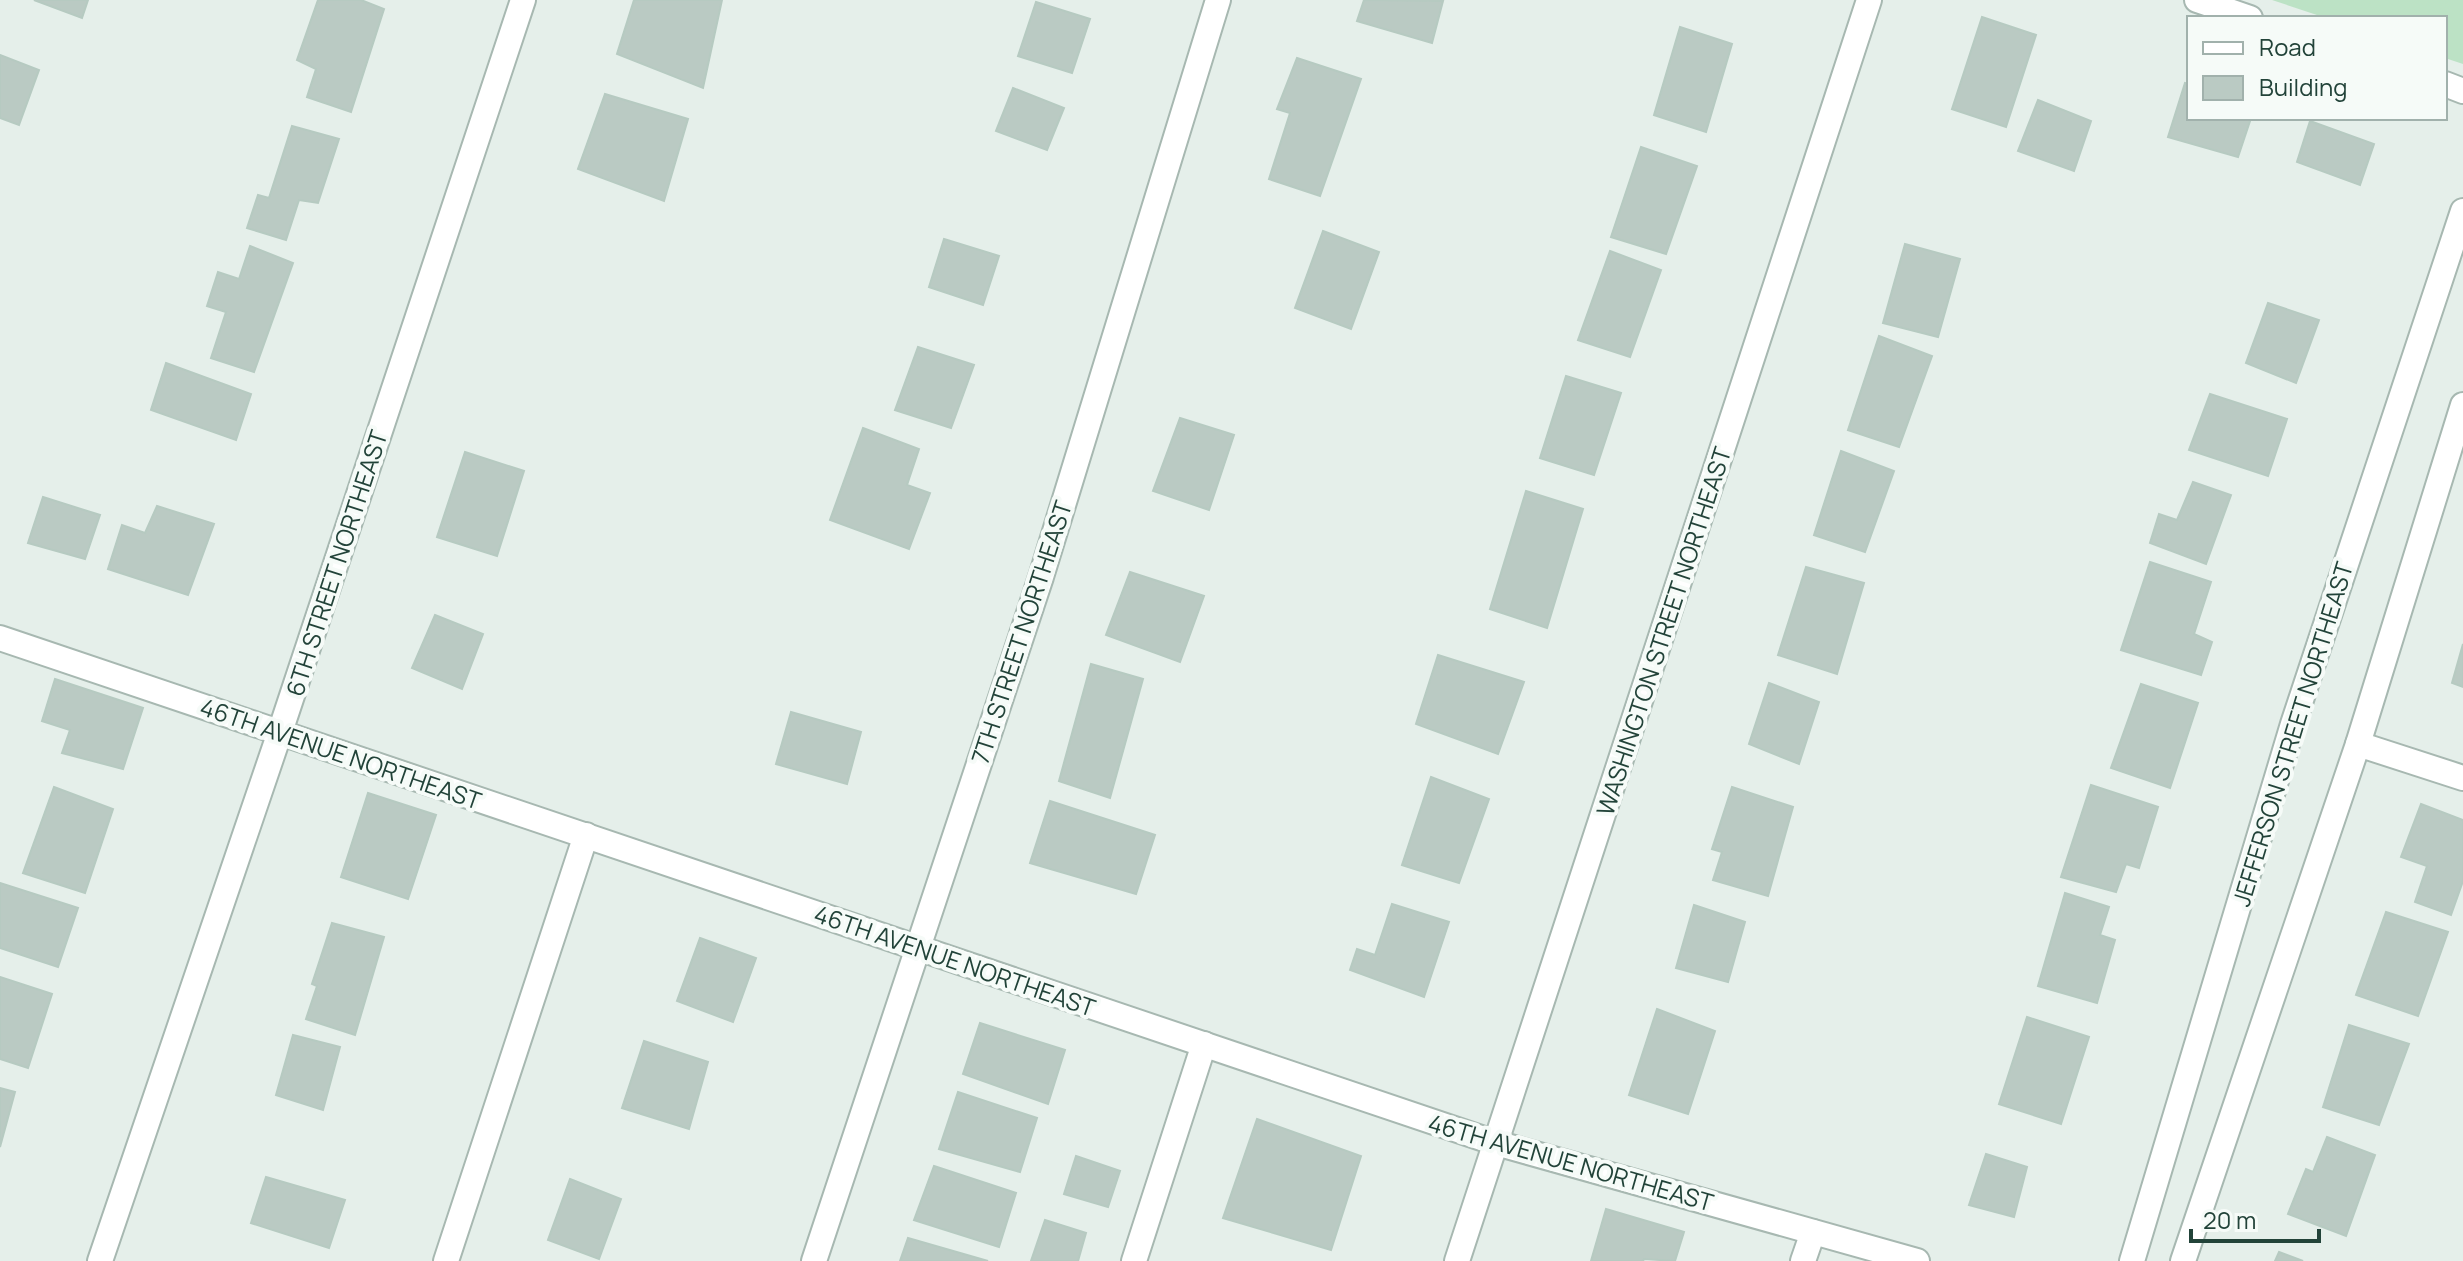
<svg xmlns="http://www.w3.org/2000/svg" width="2463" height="1261" viewBox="0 0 2463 1261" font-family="Manrope,sans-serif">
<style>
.green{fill:#bce2c5}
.building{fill:#bacac3;stroke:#b6cac1;stroke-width:2}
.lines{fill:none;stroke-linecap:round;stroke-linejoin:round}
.service-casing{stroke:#a7b8b1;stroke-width:28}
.minor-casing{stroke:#a7b8b1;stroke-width:28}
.tertiary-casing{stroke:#a7b8b1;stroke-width:28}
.service{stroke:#fff;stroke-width:24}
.minor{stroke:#fff;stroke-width:24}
.tertiary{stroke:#fff;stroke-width:24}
.labels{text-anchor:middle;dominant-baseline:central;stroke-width:8;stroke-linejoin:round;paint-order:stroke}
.street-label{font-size:24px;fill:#224339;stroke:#f6fbf8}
</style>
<rect width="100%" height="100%" fill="#e5efea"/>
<!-- green -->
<polygon class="green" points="2272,0 2463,0 2463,64 2445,58 2445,18 2326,18"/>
<!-- building -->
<g class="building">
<polygon points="34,0 88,0 82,18"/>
<polygon points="318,0 361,0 384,9 351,112 307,97 316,69 297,60"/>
<polygon points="634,0 722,0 703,88 617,54"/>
<polygon points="1364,0 1443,1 1432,43 1357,21"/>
<polygon points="1036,2 1090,19 1072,73 1018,56"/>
<polygon points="1982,17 2036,35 2006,127 1952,109"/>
<polygon points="1680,27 1732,44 1706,132 1654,115"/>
<polygon points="0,55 39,70 19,125 0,118"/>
<polygon points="1297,58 1361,79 1320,196 1269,179 1290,113 1277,109"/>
<polygon points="2185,83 2189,84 2189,118 2251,118 2238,157 2168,137"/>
<polygon points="1013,88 1064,108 1047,150 996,131"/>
<polygon points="605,94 688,119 664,201 578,169"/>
<polygon points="2038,100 2091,121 2074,171 2018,151"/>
<polygon points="2310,121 2374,144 2360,185 2297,162"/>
<polygon points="292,126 339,139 318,203 299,200 286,240 247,228 258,195 269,198"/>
<polygon points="1641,147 1697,166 1666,254 1611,237"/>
<polygon points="1323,231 1379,252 1351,329 1295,308"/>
<polygon points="944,239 999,256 983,305 929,287"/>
<polygon points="1905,244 1960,259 1938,337 1883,323"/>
<polygon points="250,246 293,263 254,372 211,358 226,312 207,306 218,272 239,279"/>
<polygon points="1610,251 1661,270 1630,357 1578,340"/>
<polygon points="2268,303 2319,320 2296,383 2246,363"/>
<polygon points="1879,336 1932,356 1899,447 1848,430"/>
<polygon points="918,347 974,365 951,428 895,410"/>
<polygon points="166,363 251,394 236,440 151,410"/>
<polygon points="1566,376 1621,393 1594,475 1540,458"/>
<polygon points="2210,394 2287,419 2268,476 2189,450"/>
<polygon points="1180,418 1234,435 1209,510 1153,491"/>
<polygon points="863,428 919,449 907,485 930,493 909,549 830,520"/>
<polygon points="1841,451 1894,471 1865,552 1814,535"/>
<polygon points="465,452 524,471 497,556 437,537"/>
<polygon points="2193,482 2231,495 2206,564 2150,543 2159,514 2177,520"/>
<polygon points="1526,491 1583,509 1547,628 1490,609"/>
<polygon points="43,497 100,515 85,559 28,543"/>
<polygon points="157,506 214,524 188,595 108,569 122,525 145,533"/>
<polygon points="2150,562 2211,582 2194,634 2212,642 2201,675 2121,650"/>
<polygon points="1806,567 1864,583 1837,674 1778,655"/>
<polygon points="1130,572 1204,596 1180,662 1106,635"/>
<polygon points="435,615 483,634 462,689 412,668"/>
<polygon points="2463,644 2463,687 2452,683"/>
<polygon points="1438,655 1524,682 1498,754 1416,724"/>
<polygon points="1091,664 1143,679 1110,798 1059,781"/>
<polygon points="55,679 143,708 123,769 62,753 70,730 42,721"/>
<polygon points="1769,683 1819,702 1799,764 1749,744"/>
<polygon points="2141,684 2198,703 2170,788 2111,768"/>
<polygon points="791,712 861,732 847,784 776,764"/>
<polygon points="1431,777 1489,799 1459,883 1402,865"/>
<polygon points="2091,785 2158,807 2139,868 2126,864 2116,892 2061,877"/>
<polygon points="54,787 113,809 85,893 23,873"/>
<polygon points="1732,787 1793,807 1768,896 1713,880 1722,852 1712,849"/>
<polygon points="368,793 436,815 408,899 341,877"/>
<polygon points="1050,801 1155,835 1136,894 1030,863"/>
<polygon points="2421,804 2463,820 2463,881 2451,915 2415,902 2427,866 2401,857"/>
<polygon points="0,883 78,908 58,967 0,948"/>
<polygon points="2065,893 2109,907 2100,935 2115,940 2097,1003 2038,986"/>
<polygon points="1392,904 1449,922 1424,997 1350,970 1357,949 1375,955"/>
<polygon points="1694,905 1745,922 1728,982 1676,968"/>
<polygon points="2386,912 2448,932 2418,1016 2356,995"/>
<polygon points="332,923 384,937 355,1035 306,1019 317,986 312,984"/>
<polygon points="700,938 756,958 733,1022 677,1001"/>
<polygon points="0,977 52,994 28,1068 0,1059"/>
<polygon points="1657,1009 1715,1031 1688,1114 1629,1095"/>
<polygon points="2027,1017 2089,1037 2061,1124 1999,1104"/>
<polygon points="980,1023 1065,1050 1048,1104 963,1074"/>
<polygon points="2349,1025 2409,1044 2379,1125 2323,1107"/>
<polygon points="293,1035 340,1047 323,1110 276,1095"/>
<polygon points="644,1041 708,1062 689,1129 622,1108"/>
<polygon points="0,1088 15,1092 0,1147"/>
<polygon points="958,1092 1037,1118 1020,1172 939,1149"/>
<polygon points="1257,1119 1361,1156 1331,1250 1223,1218"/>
<polygon points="2327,1137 2375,1155 2346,1236 2288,1214 2306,1169 2313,1172"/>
<polygon points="1986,1154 2027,1167 2014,1217 1969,1205"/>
<polygon points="1076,1156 1120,1171 1108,1207 1064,1194"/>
<polygon points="934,1166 1016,1193 999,1247 914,1220"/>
<polygon points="266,1177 345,1200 329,1248 251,1223"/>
<polygon points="570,1179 621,1199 599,1259 548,1240"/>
<polygon points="1606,1209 1684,1232 1675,1261 1644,1259 1643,1261 1591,1261"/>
<polygon points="1045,1220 1086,1233 1078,1261 1031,1261"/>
<polygon points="908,1238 988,1261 900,1261"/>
<polygon points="2279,1252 2303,1261 2275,1261"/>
</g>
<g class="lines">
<defs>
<g id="service">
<polyline points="446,1261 586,835"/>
<polyline points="1134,1261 1204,1044"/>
<polyline points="1803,1261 1813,1232"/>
</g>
<g id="minor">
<polyline points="2197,0 2250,18"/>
<polyline points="2445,84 2463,91"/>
<polyline points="0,638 1496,1143 1917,1261"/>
<polyline points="2358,744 2463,778"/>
<polyline points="100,1261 280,732 523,0"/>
<polyline points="814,1261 1041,577 1218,0"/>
<polyline points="1457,1261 1869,0"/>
</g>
<g id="tertiary">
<polyline points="2132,1261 2293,724 2463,211"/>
<polyline points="2183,1261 2358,744 2463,405"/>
</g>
</defs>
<!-- service casing -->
<use href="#service" class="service-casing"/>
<!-- minor casing -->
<use href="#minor" class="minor-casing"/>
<!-- tertiary casing -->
<use href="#tertiary" class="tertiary-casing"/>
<!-- service -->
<use href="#service" class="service"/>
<!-- minor -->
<use href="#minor" class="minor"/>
<!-- tertiary -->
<use href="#tertiary" class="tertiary"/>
</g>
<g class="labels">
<!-- street labels -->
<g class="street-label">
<text transform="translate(336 563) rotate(-72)">6TH STREET NORTHEAST</text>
<text transform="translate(1663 631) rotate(-72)">WASHINGTON STREET NORTHEAST</text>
<text transform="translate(1021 632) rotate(-72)">7TH STREET NORTHEAST</text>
<text transform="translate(2292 734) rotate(-73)">JEFFERSON STREET NORTHEAST</text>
<text transform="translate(341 753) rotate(19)">46TH AVENUE NORTHEAST</text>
<text transform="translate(955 960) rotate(19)">46TH AVENUE NORTHEAST</text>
<text transform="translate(1571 1162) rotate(16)">46TH AVENUE NORTHEAST</text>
</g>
</g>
<!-- legend -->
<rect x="2187" y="16" width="260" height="104" fill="#f6fbf8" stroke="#a1b1ac" stroke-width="2"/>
<rect x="2203" y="42" width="40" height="12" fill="#ffffff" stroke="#a1b1ac" stroke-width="2"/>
<text x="2259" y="56" font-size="24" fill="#224339">Road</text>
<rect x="2203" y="76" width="40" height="24" fill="#bacac3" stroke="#a1b1ac" stroke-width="2"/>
<text x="2259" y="96" font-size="24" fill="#224339">Building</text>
<!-- scale -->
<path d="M2191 1229v12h128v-12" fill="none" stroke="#224339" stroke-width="4"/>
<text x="2203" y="1229" font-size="24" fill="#224339" stroke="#f6fbf8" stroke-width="6" paint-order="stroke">20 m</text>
</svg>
